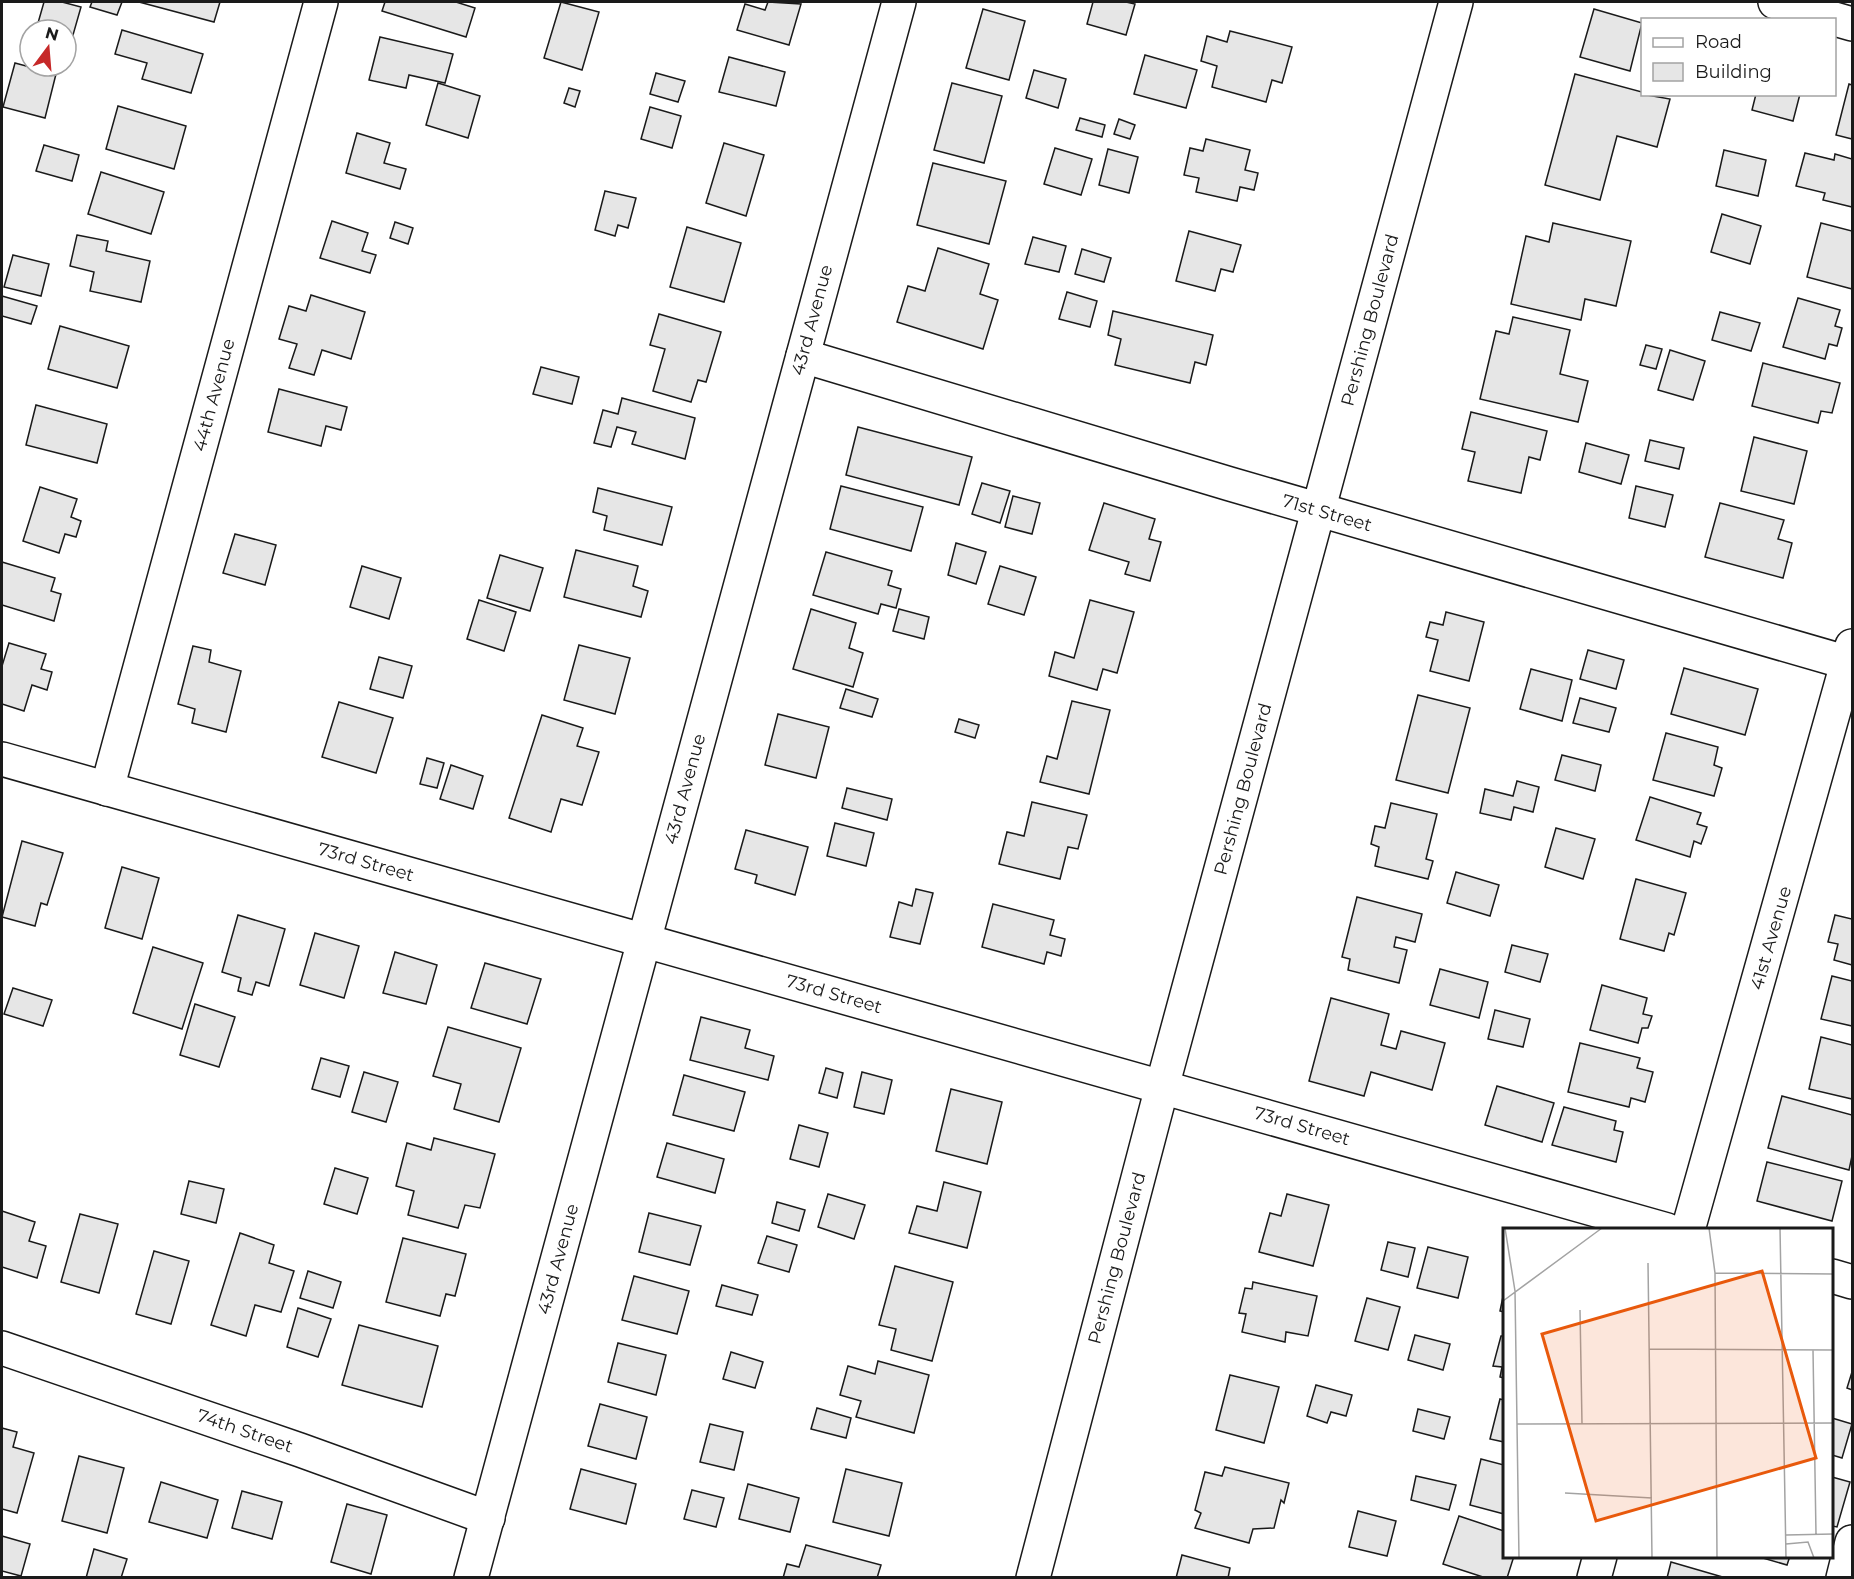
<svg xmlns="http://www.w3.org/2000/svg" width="1854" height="1579" viewBox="0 0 1854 1579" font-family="Montserrat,sans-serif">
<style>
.building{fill:#e6e6e6;stroke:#1a1a1a;stroke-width:1.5}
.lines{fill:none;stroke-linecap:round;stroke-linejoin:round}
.minor-casing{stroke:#1a1a1a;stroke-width:36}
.minor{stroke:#fff;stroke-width:33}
.labels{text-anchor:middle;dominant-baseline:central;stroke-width:4.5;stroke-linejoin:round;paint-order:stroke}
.street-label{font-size:18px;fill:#1a1a1a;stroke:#fff}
.inset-road{fill:none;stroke:#a3a3a3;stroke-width:1.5}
.view{fill:#e8590c;fill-opacity:0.15;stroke:#e8590c;stroke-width:3}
.inset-edge{fill:none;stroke:#1a1a1a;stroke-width:3}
</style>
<rect width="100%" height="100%" fill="#fff"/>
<!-- building -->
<g class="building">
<polygon points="44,2 62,2 81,7 71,42 66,41 66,30 36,30"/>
<polygon points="92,2 122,2 117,15 90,7"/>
<polygon points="139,2 220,2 214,22"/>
<polygon points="385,2 456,2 475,8 466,37 382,11"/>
<polygon points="561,2 599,12 582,70 544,58"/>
<polygon points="768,2 801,4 789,45 737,30 745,4 765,10"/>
<polygon points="1093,2 1126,2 1135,4 1126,35 1087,24"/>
<polygon points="983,9 1025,21 1009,80 966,68"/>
<polygon points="1594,9 1642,23 1630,71 1580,57"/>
<polygon points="122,30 203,54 191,93 142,79 147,63 115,54"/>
<polygon points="1230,31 1292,47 1282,83 1272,80 1266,102 1212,87 1217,66 1201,61 1207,36 1227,42"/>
<polygon points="380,37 453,54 445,83 409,75 406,88 369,80"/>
<polygon points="1145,55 1197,70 1186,108 1134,94"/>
<polygon points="729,57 785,72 776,106 719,92"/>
<polygon points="15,63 56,74 45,118 3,107"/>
<polygon points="1034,70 1066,79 1058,108 1026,98"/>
<polygon points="656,73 685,81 678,102 650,94"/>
<polygon points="1575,74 1642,92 1642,94 1670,99 1657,147 1617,136 1600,200 1545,185"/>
<polygon points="438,83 480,96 468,138 426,125"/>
<polygon points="952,83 1002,96 984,163 934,150"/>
<polygon points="1849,84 1852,85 1852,139 1836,135"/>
<polygon points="569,88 580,91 575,107 564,103"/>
<polygon points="1756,94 1800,94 1793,121 1752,110"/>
<polygon points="118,106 186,126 174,169 106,149"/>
<polygon points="650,107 681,116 672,148 641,139"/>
<polygon points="1080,118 1105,125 1102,137 1076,130"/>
<polygon points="1119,119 1135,125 1130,139 1114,134"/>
<polygon points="357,133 390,143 384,163 406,169 400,189 346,173"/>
<polygon points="1206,139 1250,150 1245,170 1258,173 1254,190 1240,187 1237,201 1196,192 1199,178 1184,175 1190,148 1203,151"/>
<polygon points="724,143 764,155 746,216 706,203"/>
<polygon points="44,145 79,155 72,181 36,171"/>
<polygon points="1055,148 1092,159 1081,195 1044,184"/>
<polygon points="1108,149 1138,157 1129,193 1099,185"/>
<polygon points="1724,150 1766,160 1758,196 1716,186"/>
<polygon points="1805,153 1834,160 1835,154 1852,159 1852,207 1823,200 1825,193 1796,186"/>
<polygon points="933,163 1006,181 989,244 917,225"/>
<polygon points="101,172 164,192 151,234 88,214"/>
<polygon points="605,191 636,198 628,228 618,225 615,236 595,230"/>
<polygon points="1722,214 1761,226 1750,264 1711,252"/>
<polygon points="332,221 368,233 362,251 376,255 370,273 320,258"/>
<polygon points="395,222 413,228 408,244 390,238"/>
<polygon points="1553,223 1631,241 1616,306 1585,299 1581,320 1511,304 1526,236 1549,242"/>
<polygon points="1821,223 1852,231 1852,289 1807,277"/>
<polygon points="687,227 741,243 724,302 670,287"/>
<polygon points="1189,231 1241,245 1233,272 1221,269 1215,291 1176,281"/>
<polygon points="77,235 108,241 106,251 150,261 141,302 90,291 94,272 70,266"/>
<polygon points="1033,237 1066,246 1059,272 1025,264"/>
<polygon points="938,248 989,264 980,294 998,300 983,349 897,322 908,286 925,291"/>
<polygon points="1082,249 1111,258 1104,282 1075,274"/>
<polygon points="13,255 49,264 41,296 4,287"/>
<polygon points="1067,292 1097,301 1090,327 1059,319"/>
<polygon points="311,295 365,312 351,359 322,350 314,375 289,368 297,344 279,339 289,306 306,311"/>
<polygon points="2,296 37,306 31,324 2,316"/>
<polygon points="1798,298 1840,310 1835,326 1842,328 1837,346 1829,344 1825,359 1783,347"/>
<polygon points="1113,311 1213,335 1206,365 1195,362 1190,383 1115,365 1121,339 1108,335"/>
<polygon points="1720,312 1760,323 1751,351 1712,340"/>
<polygon points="659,314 721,332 706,382 698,380 691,402 653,391 665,349 650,345"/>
<polygon points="1513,317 1570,330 1560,374 1588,381 1578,422 1480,399 1496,331 1509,334"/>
<polygon points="60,326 129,346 117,388 48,369"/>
<polygon points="1646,345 1662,349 1656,369 1640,365"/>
<polygon points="1670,350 1705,361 1693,400 1658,390"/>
<polygon points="1763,363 1840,383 1832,413 1821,411 1818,423 1752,406"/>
<polygon points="541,367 579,377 572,404 533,394"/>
<polygon points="279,389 347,407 341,430 326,426 321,446 268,432"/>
<polygon points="622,398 695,418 685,459 632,444 636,432 617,427 611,447 594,443 603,410 618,414"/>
<polygon points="36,405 107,424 97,463 26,445"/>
<polygon points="1471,412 1547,431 1540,460 1529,457 1521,493 1468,481 1475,452 1462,449"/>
<polygon points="858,427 972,457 959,505 846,475"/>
<polygon points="1754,437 1807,451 1794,504 1741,491"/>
<polygon points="1650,440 1684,448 1679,469 1645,461"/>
<polygon points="1586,443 1629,455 1621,484 1579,472"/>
<polygon points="982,483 1010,491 1000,523 972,514"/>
<polygon points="841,486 923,507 911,551 830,529"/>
<polygon points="1636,486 1673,495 1665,527 1629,518"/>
<polygon points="40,487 77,499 71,517 81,521 76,537 65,534 59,553 23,541"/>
<polygon points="598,488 672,507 662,545 604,530 607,516 593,512"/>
<polygon points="1013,496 1040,503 1032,534 1005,527"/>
<polygon points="1104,503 1155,519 1149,539 1161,542 1150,581 1125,574 1129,562 1089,550"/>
<polygon points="1720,503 1784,520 1778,539 1792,543 1783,578 1705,557"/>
<polygon points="235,534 276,545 265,585 223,573"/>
<polygon points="956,543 986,552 976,584 948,575"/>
<polygon points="576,550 638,566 633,586 648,591 641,617 564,597"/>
<polygon points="826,552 892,571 888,585 901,589 896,608 881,604 878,614 813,595"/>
<polygon points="500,555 543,568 530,611 487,598"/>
<polygon points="2,562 55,578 51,591 61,594 54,621 2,605"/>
<polygon points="362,566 401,578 389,619 350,607"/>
<polygon points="1000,566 1036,577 1024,615 988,604"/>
<polygon points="479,600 516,612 504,651 467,639"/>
<polygon points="1090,600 1134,612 1117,673 1103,669 1097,690 1049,676 1055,652 1074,658"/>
<polygon points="811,609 856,623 849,648 863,653 853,687 793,669"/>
<polygon points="899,609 929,617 924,639 893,631"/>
<polygon points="1446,612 1484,622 1469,681 1430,671 1438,640 1426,637 1430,622 1443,625"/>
<polygon points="9,643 46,654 41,669 52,672 47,690 32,685 24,711 2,704 2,666"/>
<polygon points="579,645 630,658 615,714 564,700"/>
<polygon points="193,646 211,650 209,662 241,671 226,732 192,723 195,709 178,704"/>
<polygon points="1588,650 1624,660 1616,689 1580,679"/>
<polygon points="379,657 412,666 403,698 370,689"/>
<polygon points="1684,668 1758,689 1745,735 1671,714"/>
<polygon points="1531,669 1572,680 1562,721 1520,709"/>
<polygon points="846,689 878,699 872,717 840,708"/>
<polygon points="1418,695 1470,708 1448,793 1396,780"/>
<polygon points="1580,698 1616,708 1609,732 1573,723"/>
<polygon points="1072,701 1110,710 1089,794 1040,782 1047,756 1057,759"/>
<polygon points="339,702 393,718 376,773 322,757"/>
<polygon points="778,714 829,727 816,778 765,765"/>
<polygon points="542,715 583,728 577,746 599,752 582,805 561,799 551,832 509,818"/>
<polygon points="959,719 979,725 975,738 955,732"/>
<polygon points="1666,733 1718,747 1714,765 1722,768 1714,796 1653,780"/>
<polygon points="1562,755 1601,765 1595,791 1555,780"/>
<polygon points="427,758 444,763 437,788 420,784"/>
<polygon points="451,765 483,776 473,809 440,799"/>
<polygon points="1517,781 1539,787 1533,812 1514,807 1511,820 1480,813 1485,789 1513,796"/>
<polygon points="847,788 892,799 887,820 842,808"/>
<polygon points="1650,797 1701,813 1697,824 1707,827 1701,844 1694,841 1690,857 1636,840"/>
<polygon points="1032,802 1087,815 1078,849 1068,847 1060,879 999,864 1007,832 1024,836"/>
<polygon points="1391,803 1437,814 1426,859 1433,861 1428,879 1375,866 1379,847 1371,844 1375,826 1385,828"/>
<polygon points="835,823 874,833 866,866 827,856"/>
<polygon points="1556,828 1595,839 1583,879 1545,867"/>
<polygon points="746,830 808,847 795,895 755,883 757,875 735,869"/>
<polygon points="22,841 63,853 47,905 41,903 35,926 2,917"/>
<polygon points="122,867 159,878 142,939 105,928"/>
<polygon points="1456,872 1499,885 1490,916 1447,903"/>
<polygon points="1636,879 1686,893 1674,935 1669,933 1664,951 1620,939"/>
<polygon points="916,889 933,893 920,944 890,937 899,902 912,906"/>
<polygon points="1357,897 1422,914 1415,942 1396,937 1394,947 1407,950 1399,983 1348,970 1350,959 1342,957"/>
<polygon points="993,904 1054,920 1050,935 1065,939 1061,956 1047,952 1044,964 982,947"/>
<polygon points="238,915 285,929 269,986 256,982 252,995 238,991 241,978 222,972"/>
<polygon points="1835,915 1852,919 1852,965 1834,960 1838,944 1828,942"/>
<polygon points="315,933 359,946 344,998 300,985"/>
<polygon points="1512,945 1548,954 1540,982 1505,972"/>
<polygon points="153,947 203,963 182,1029 133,1013"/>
<polygon points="395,952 437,965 426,1004 383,993"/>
<polygon points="485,963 541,979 527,1024 471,1008"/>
<polygon points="1440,969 1488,982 1479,1018 1430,1005"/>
<polygon points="1832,976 1852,981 1852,1026 1821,1019"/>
<polygon points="1602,985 1647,998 1643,1014 1652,1016 1648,1028 1642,1028 1638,1043 1590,1030"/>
<polygon points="13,988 52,1000 43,1026 4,1014"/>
<polygon points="1331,998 1389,1014 1381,1045 1396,1049 1401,1031 1445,1043 1432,1090 1371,1072 1364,1096 1309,1081"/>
<polygon points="195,1004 235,1017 219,1067 180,1055"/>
<polygon points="1495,1010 1530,1019 1523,1047 1488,1039"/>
<polygon points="701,1017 750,1030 745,1048 774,1056 768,1080 690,1060"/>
<polygon points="448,1027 521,1048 499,1122 454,1109 461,1084 433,1076"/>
<polygon points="1821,1037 1852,1045 1852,1099 1809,1089"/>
<polygon points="1580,1043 1640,1058 1637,1068 1653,1072 1645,1102 1631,1098 1629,1107 1568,1092"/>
<polygon points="321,1058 349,1066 340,1097 312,1089"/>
<polygon points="826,1068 843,1073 837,1098 819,1093"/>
<polygon points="364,1072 398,1082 386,1122 352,1112"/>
<polygon points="862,1072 892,1080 884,1114 854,1107"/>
<polygon points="684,1075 745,1092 734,1131 673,1115"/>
<polygon points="1497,1086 1554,1103 1542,1142 1485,1125"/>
<polygon points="951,1089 1002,1102 987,1164 936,1151"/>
<polygon points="1782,1096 1852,1115 1852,1156 1849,1170 1768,1148"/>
<polygon points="1564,1107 1616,1121 1614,1130 1623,1132 1616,1162 1552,1145"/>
<polygon points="799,1125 828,1133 819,1167 790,1159"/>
<polygon points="434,1138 495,1154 480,1208 465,1205 458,1228 408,1215 414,1191 396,1186 407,1143 431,1150"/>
<polygon points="667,1143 724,1159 715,1193 657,1177"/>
<polygon points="1767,1162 1842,1181 1832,1221 1757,1201"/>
<polygon points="335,1168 368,1178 357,1214 324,1204"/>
<polygon points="189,1181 224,1189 216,1223 181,1214"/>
<polygon points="944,1182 981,1192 967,1248 909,1233 917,1206 937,1211"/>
<polygon points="828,1194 865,1205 854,1239 818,1227"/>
<polygon points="1287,1194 1329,1205 1313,1266 1259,1252 1270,1213 1281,1216"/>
<polygon points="777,1202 805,1210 799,1231 772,1223"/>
<polygon points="2,1211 35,1222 29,1241 46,1246 37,1278 2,1267"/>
<polygon points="649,1213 701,1226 690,1265 639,1252"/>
<polygon points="80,1214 118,1224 99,1293 61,1282"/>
<polygon points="240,1233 274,1245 269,1263 294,1271 281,1312 255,1305 246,1336 211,1325"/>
<polygon points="767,1236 797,1245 789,1272 758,1263"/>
<polygon points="403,1238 466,1254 455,1296 446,1294 440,1316 386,1302"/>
<polygon points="1388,1242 1415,1248 1408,1277 1381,1270"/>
<polygon points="1428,1247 1468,1257 1458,1298 1417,1288"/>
<polygon points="154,1251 189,1261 171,1324 136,1314"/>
<polygon points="895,1266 953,1282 932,1361 891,1350 896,1329 879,1325"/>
<polygon points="308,1271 341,1282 333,1308 300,1298"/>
<polygon points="634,1276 689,1291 677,1334 622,1320"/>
<polygon points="1253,1282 1317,1296 1308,1336 1286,1332 1285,1342 1242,1332 1246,1314 1239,1313 1245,1288 1252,1289"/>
<polygon points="722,1285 758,1295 752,1315 716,1306"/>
<polygon points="1504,1292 1504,1312 1500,1311"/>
<polygon points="1367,1298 1400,1307 1388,1350 1355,1341"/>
<polygon points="298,1308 331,1319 318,1357 287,1347"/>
<polygon points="359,1325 438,1346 422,1407 342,1385"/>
<polygon points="1415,1335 1450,1344 1443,1370 1408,1360"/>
<polygon points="1501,1336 1504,1336 1504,1378 1500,1377 1502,1367 1493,1366"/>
<polygon points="618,1343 666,1355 656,1395 608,1382"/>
<polygon points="731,1352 763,1362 755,1388 723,1379"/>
<polygon points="878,1361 929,1375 914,1433 856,1417 861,1401 840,1395 848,1366 875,1374"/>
<polygon points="1852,1372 1852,1390 1847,1388"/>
<polygon points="1230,1375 1279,1387 1264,1443 1216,1430"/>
<polygon points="1316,1385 1352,1395 1346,1416 1331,1412 1327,1423 1307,1416"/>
<polygon points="1500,1399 1504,1400 1504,1442 1490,1439"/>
<polygon points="600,1404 647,1417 636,1459 588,1446"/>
<polygon points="817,1408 851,1418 846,1438 811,1429"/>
<polygon points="1418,1409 1450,1417 1444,1439 1413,1431"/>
<polygon points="1832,1418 1852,1424 1842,1458 1832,1455"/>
<polygon points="710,1424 743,1432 734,1470 700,1462"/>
<polygon points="2,1428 17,1432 13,1447 34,1453 17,1513 2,1509"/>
<polygon points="79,1456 124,1468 107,1533 62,1521"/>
<polygon points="1481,1459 1504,1465 1504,1514 1470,1505"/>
<polygon points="1225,1467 1289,1483 1284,1503 1281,1500 1274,1528 1253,1529 1249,1543 1195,1528 1201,1513 1195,1510 1205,1472 1222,1476"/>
<polygon points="581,1469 636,1484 626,1524 570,1509"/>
<polygon points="846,1469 902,1483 889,1536 833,1522"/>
<polygon points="1416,1476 1456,1485 1449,1510 1411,1500"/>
<polygon points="1832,1477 1850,1482 1837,1527 1832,1526"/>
<polygon points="161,1482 218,1500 207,1538 149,1522"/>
<polygon points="748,1484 799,1498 790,1532 739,1519"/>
<polygon points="692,1490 724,1498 716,1527 684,1519"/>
<polygon points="242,1491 282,1502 272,1539 232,1528"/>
<polygon points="347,1504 387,1515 371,1574 331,1562"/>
<polygon points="1358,1511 1396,1521 1387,1556 1349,1547"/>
<polygon points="1459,1516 1504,1531 1504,1556 1514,1556 1507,1578 1486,1578 1443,1564"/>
<polygon points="2,1536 30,1544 21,1576 2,1571"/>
<polygon points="806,1545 881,1565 877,1578 783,1578 787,1564 799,1567"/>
<polygon points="94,1549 127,1559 121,1578 86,1578"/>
<polygon points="1182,1555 1230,1568 1228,1578 1176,1578"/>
<polygon points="1756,1556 1790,1556 1787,1565"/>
<polygon points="1671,1562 1726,1578 1667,1578"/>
</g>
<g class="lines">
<defs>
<g id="minor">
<polyline points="1775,2 1852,24"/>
<polyline points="803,356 1230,484 1852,664"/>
<polyline points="2,759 1667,1230"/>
<polyline points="107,789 321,2"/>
<polyline points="1688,1230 1852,646"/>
<polyline points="1832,1276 1852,1282"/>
<polyline points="2,1348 300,1450 488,1518"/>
<polyline points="471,1578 899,2"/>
<polyline points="1033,1578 1162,1087 1456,2"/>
<polyline points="1594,1578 1600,1556"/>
<polyline points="1843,1578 1852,1542"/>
</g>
</defs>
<!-- minor casing -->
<use href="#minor" class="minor-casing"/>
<!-- minor -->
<use href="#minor" class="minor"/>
</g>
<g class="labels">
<!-- street labels -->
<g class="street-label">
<text transform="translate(812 320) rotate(-75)">43rd Avenue</text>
<text transform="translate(1370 320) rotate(-75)">Pershing Boulevard</text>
<text transform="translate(214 395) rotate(-75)">44th Avenue</text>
<text transform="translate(1327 513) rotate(16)">71st Street</text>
<text transform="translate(685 789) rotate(-75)">43rd Avenue</text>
<text transform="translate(1243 789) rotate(-75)">Pershing Boulevard</text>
<text transform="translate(366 862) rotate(16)">73rd Street</text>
<text transform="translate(1771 938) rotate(-74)">41st Avenue</text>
<text transform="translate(834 994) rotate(16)">73rd Street</text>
<text transform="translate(1302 1126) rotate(16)">73rd Street</text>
<text transform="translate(1117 1258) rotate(-75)">Pershing Boulevard</text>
<text transform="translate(558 1259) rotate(-75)">43rd Avenue</text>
<text transform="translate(245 1431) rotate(19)">74th Street</text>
</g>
</g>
<!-- overview -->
<g transform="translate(1503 1228)">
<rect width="330" height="330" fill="#fff"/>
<path class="inset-road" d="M2 0 12 63 16 330M206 0 212 45 214 330M277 0 283 330M145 35 149 330M212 45 330 46M0 73 99 0M77 82 79 196M146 121 330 122M310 122 313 306M14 196 330 195M62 265 149 270M283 307 330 306M283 316 305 314 311 330"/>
<path class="view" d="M259 43 313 230 93 293 39 106Z"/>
<rect width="330" height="330" class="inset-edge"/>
</g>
<!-- border -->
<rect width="1854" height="1579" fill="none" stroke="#1a1a1a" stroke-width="6"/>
<!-- legend -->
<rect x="1641" y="18" width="195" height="78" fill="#ffffff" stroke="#a3a3a3" stroke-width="1.5"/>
<rect x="1653" y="38" width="30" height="9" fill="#ffffff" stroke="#a3a3a3" stroke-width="1.5"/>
<text x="1695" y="48" font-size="18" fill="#1a1a1a">Road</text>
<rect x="1653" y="63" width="30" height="18" fill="#e6e6e6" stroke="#a3a3a3" stroke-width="1.5"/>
<text x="1695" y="78" font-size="18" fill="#1a1a1a">Building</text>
<!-- north arrow -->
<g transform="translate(48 48) rotate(16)"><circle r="28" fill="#ffffff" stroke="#a3a3a3" stroke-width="1.5"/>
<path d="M0-4.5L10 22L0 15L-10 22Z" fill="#c62828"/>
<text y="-9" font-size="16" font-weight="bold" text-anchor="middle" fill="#1a1a1a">N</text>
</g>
</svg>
